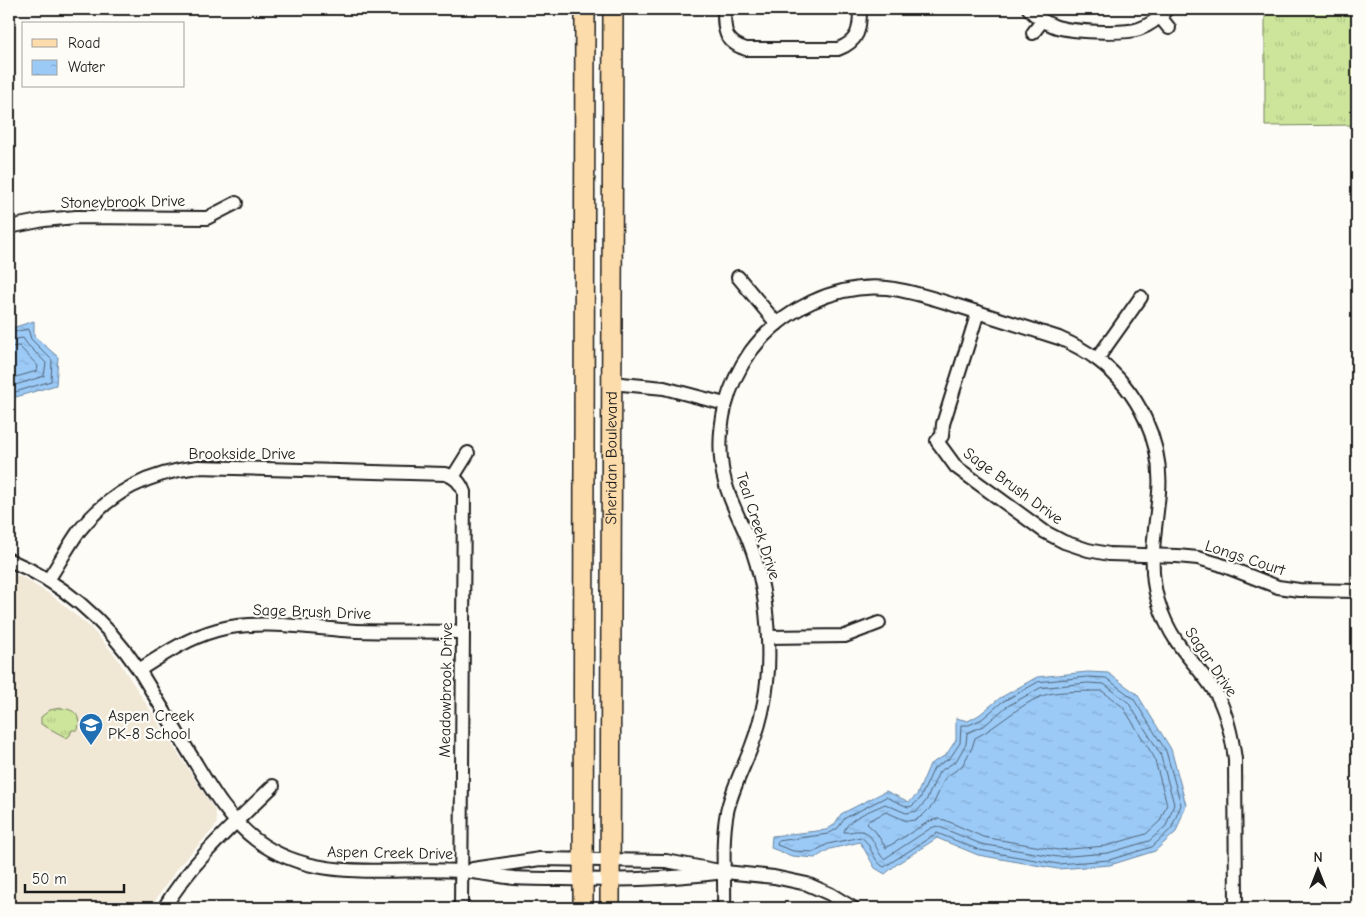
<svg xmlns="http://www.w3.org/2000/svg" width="1366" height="917" viewBox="0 0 1366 917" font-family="'Comic Neue',sans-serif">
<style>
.built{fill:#f0e7d5}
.grass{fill:url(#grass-tufts);stroke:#74805c}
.water{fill:url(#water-ripples);stroke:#68849f}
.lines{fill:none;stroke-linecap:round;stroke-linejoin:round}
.shore{stroke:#4f6274;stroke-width:1}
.street-casing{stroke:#1c1c1c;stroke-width:16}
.primary-casing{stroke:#1c1c1c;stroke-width:22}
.street{stroke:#fdfcf7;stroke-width:12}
.primary{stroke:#fddcac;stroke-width:19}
.labels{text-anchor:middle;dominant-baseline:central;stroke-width:4.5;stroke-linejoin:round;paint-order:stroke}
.street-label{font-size:16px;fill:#1c1c1c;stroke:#fdfcf7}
.poi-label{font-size:16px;fill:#1c1c1c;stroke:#fdfcf7;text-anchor:start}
</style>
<defs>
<pattern id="grass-tufts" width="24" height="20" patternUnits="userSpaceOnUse" patternTransform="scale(1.25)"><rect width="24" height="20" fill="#cce59b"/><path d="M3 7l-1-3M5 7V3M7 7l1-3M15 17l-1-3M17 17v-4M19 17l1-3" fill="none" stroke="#afc485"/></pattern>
<pattern id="water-ripples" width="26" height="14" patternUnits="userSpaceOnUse" patternTransform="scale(1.25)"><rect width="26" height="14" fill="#9bcaf7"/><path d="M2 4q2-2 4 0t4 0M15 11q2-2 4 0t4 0" fill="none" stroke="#85add3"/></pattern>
</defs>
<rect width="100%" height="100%" fill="#fdfcf7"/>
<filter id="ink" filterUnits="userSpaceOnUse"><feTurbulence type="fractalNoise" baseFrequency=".02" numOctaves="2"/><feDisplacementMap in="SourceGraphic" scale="10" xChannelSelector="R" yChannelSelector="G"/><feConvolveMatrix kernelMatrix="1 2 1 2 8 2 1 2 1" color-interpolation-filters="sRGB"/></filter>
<g filter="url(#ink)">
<!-- built -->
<polygon class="built" points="9,572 22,577 54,597 90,627 115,655 215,811 217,822 215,827 179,866 150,908 9,908"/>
<!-- grass -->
<g class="grass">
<polygon points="1265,9 1357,9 1357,125 1265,126"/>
<path d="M60 708C75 709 81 715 78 730H72L70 735 67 738 41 724V717L50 710Z"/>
</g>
<!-- water -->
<g class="water">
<polygon points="34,321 34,336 58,357 56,385 9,399 9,329"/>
<polygon points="1088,672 1108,673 1137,694 1171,749 1186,805 1176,832 1155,851 1110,865 1058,869 978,855 937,838 897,864 885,874 875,868 860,842 830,849 815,858 792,856 771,848 772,836 826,830 834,825 841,814 886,791 909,802 917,795 930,764 946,755 956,740 956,718 968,721 979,715 1000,698 1037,677"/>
</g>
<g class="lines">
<!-- shore -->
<g class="shore">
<polyline points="9,333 28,329 31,339 52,360 51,381 9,394"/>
<polyline points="9,340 23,338 27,344 46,363 44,376 9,387"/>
<polyline points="9,347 19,346 38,366 37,371 9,379"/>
<path d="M1088 677 1106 678 1133 698 1166 751 1181 805 1171 829 1152 847 1109 860 1058 864 979 850 937 833 884 867C872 861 872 844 861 837L828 844 813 852 793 851 777 845 778 841 828 834 838 828 845 818 886 797 908 807 912 806 920 799 934 768 950 758 960 743 961 725H969L982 719 1002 702 1038 682Z"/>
<path d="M1088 683 1104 684 1128 702 1160 753 1174 804 1166 826 1149 841 1108 853 1058 857 981 844 937 826 931 828 884 859C876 852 873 832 861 831 855 830 850 833 844 832 847 818 873 810 885 804L906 813 917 811 926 801 939 772 956 761 966 744 967 733 985 725 1006 707 1040 688Z"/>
<path d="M1089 691H1102L1123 707 1154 757 1167 804 1160 821 1146 834 1106 846 1058 850 983 837 945 820 937 819 928 822 886 848 875 831 867 824 868 821 886 812 907 821 915 820 922 816 933 805 945 778 962 766 972 748 975 738C999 726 1017 706 1042 696 1055 691 1074 692 1089 691Z"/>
</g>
<defs>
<g id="street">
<path d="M724 9C724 30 724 42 746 49H838C859 41 860 29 860 9"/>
<path d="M1029 9C1036 17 1044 22 1054 26 1069 32 1124 34 1139 29 1151 25 1159 18 1167 9"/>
<polyline points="1160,17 1169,28"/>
<polyline points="1033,33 1042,21"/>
<polyline points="9,227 44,220 76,217 207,218 236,203"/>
<polyline points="738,277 777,324"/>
<polyline points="978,312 943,424 942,436 937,441 956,467 1045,532 1064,542 1088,550 1109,554 1177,556 1198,558 1219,564 1278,587 1299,590 1357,591"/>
<polyline points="1097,359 1141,297"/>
<polyline points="611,383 664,388 725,404"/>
<polyline points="453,477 468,453"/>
<path d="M9 560C64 583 106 621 139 670 156 698 173 726 190 754 209 785 226 817 256 840 316 885 392 866 461 871 479 872 496 876 514 878 530 879 546 879 563 879 617 881 670 879 725 872"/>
<path d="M48 580C59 564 68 546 79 531 111 491 149 473 198 467L446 474C456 478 460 482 464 492L461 908"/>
<polyline points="768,637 845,636 879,623"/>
<path d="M139 670C164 654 188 638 217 630 259 618 313 629 356 631 392 632 427 631 463 632"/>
<polyline points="473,869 540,859 666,861 725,872 774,877 807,884 830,894 853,908"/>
<path d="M164 908C192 861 234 824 273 786"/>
<path d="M724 908C725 877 721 843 727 812 732 789 743 769 751 748 764 714 770 675 768 640 767 607 761 572 749 541 739 517 726 494 722 468 716 426 727 385 751 351 782 310 835 283 887 288 912 291 935 299 958 306 992 317 1025 327 1059 338 1073 344 1086 351 1098 360 1138 390 1163 442 1159 492 1156 529 1147 565 1158 601 1162 615 1169 630 1177 642 1190 661 1207 677 1218 697 1228 717 1232 737 1235 759L1236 908"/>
</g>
<g id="primary">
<polyline points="583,908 585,9"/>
<path id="s1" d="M610 908 613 9"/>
</g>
</defs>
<!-- street casing -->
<use href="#street" class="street-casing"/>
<!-- primary casing -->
<use href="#primary" class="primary-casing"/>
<!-- street -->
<use href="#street" class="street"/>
<!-- primary -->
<use href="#primary" class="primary"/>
</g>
</g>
<!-- icons -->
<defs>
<symbol id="school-pin" viewBox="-11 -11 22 30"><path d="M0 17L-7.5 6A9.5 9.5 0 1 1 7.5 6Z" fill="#1f6fb2" stroke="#fdfcf7"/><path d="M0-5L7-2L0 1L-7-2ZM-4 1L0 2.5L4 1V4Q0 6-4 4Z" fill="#fff"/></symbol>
</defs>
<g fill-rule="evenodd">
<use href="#school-pin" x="77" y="711" width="28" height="38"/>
</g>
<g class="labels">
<!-- street labels -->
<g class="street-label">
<text transform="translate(123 202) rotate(-1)">Stoneybrook Drive</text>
<text x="242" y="454">Brookside Drive</text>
<text stroke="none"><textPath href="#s1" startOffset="450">Sheridan Boulevard</textPath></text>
<text transform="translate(1013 486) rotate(36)">Sage Brush Drive</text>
<text transform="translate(758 526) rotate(72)">Teal Creek Drive</text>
<text transform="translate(1245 558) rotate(18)">Longs Court</text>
<text transform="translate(312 612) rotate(2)">Sage Brush Drive</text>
<text transform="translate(1211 662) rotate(56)">Sagar Drive</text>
<text transform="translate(446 690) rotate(-89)">Meadowbrook Drive</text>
<text transform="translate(390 853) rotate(1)">Aspen Creek Drive</text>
</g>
<!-- poi labels -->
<g class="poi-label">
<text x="108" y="716">Aspen Creek<tspan x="108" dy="18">PK-8 School</tspan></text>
</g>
</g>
<!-- margin -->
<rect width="1366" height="917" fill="none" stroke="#fdfcf7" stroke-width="30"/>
<rect x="15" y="15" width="1336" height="887" fill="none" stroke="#1c1c1c" stroke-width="2" filter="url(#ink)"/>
<!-- legend -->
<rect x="22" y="22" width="162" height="65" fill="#fdfcf7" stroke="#a3a29f"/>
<rect x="32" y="39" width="25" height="8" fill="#fddcac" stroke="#a3a29f"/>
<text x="68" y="48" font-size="15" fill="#1c1c1c">Road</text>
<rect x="32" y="60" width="25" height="15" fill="url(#water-ripples)" stroke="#a3a29f"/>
<text x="68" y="72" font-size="15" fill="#1c1c1c">Water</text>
<!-- north arrow -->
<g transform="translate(1318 870)" stroke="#fdfcf7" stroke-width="4" paint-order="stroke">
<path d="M0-4L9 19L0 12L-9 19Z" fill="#1c1c1c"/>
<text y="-8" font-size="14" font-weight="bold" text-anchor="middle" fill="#1c1c1c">N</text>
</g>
<!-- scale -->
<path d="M25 884v8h99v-8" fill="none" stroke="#1c1c1c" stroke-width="2.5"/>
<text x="32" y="884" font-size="15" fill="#1c1c1c" stroke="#fdfcf7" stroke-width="4" paint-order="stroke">50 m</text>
</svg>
